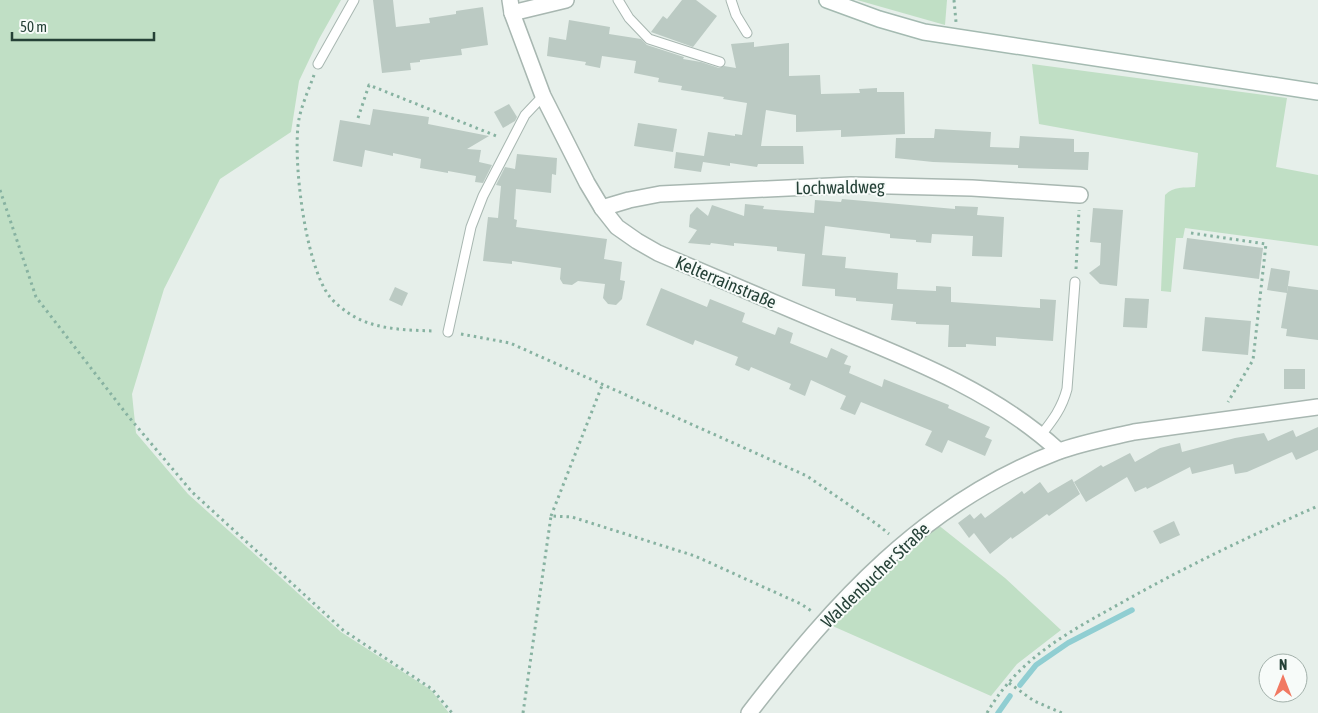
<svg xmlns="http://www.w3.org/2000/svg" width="1318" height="713" viewBox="0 0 1318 713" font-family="'Asap Condensed',sans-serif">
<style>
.green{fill:#c0dfc5}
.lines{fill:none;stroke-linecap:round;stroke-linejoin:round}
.stream{stroke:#90ced2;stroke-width:5.5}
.building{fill:#bbcac3}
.service-casing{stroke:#a8b7b1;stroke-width:11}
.minor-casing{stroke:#a8b7b1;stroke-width:18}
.secondary-casing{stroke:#a4bab1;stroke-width:18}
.path{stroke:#87b2a1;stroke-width:3;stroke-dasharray:2.5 4;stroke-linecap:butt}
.service{stroke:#fff;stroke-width:9}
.minor{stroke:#fff;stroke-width:15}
.secondary{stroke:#fff;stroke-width:15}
.labels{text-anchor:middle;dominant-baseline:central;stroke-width:4;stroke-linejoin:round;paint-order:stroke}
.street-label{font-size:18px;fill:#254137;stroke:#f7fbf9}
</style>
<rect width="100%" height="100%" fill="#e6efea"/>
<!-- green -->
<g class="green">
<polygon points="0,0 341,0 319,39 299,81 291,132 220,179 164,289 132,394 136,433 188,494 341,632 431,690 449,713 0,713"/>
<polygon points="857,0 947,0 945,25"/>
<path d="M1032 64 1287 98 1276 167 1318 175V246L1185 228 1183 238H1176L1171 292 1161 291 1165 195C1174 186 1184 188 1195 187L1198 153 1039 124Z"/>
<polygon points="937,524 1005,578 1061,630 1017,664 991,696 828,624 886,566"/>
</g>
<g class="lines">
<!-- stream -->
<g class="stream">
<polyline points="1020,685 1036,665 1068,643 1132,610"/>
<polyline points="998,713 1010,696"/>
</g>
</g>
<!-- building -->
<g class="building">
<polygon points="373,0 393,0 396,27 430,23 429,18 456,14 456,11 483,7 488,45 461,49 462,55 420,60 420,62 410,63 411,70 382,73"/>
<polygon points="682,0 696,0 717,16 693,47 651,32 663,16 667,19"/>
<polygon points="569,20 610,27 609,34 641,39 647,45 684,57 683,59 701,62 719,68 724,66 736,68 731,44 754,42 754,47 789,43 789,76 820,75 821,94 860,93 859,89 877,88 877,92 904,92 905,134 841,137 841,130 796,132 796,115 766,110 761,146 803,146 804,164 758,164 757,167 730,163 730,166 703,162 701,172 674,168 676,152 704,156 708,132 735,136 735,134 742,135 747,103 723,99 724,97 681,90 682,86 658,82 659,78 634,73 636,61 602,56 600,68 585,65 586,62 547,56 549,37 566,40"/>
<polygon points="509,104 517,117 515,121 503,128 494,112"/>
<polygon points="373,109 429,117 428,124 489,136 467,149 481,150 479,162 492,165 483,183 475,182 476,176 448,171 448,173 420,168 421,159 393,153 393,156 365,150 362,167 333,161 340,120 370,125"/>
<polygon points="638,123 677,129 673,152 634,146"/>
<polygon points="935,129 991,132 990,147 1019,148 1020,136 1074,139 1074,152 1089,152 1088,170 1018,168 1018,165 933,162 895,158 896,138 934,138"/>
<polygon points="517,154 557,158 556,175 552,174 551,193 516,189 514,219 517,220 516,227 607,239 604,259 622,262 620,280 625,281 622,299 616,305 608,304 603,298 605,284 578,281 572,285 563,284 560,279 561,268 512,261 512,264 483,261 488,217 498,218 501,186 496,185 505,167 515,169"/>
<polygon points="842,199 955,209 955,206 978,207 977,215 1004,217 1002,257 972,256 973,236 932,234 931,243 916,242 916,240 890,238 890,234 825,226 822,255 846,257 845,268 898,273 897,289 936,291 936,286 951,287 951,302 1040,308 1040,299 1056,300 1053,341 996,337 996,346 966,344 966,347 948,347 949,325 916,324 916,322 891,320 893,304 856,301 856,298 835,296 835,289 802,286 805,254 777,251 777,247 734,243 734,246 711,243 710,245 688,243 697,230 689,227 690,215 697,207 708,216 712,205 744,216 745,204 764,206 763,209 814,213 815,200 841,202"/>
<polygon points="1093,208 1123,210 1117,286 1100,284 1089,273 1100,265 1101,243 1090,242"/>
<polygon points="1187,238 1263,248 1259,279 1183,269"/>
<polygon points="1271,268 1290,271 1287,293 1267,290"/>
<polygon points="1288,286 1318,290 1318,340 1286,336 1287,329 1281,328"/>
<polygon points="395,287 408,293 402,306 389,300"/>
<polygon points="661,288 707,307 710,299 745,313 742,322 775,335 778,327 793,333 790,343 827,358 831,348 848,356 844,364 851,366 849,373 882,387 884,379 949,405 948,408 990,427 985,437 992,440 985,456 948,440 942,453 925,445 932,431 861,402 855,415 840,409 846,396 811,380 805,396 789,389 791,384 751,367 749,371 735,365 738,357 695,340 693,345 646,325"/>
<polygon points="1125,298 1149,299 1147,328 1123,327"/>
<polygon points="1205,317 1251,321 1248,355 1202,351"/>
<rect x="1284" y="369" width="21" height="20"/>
<polygon points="1318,427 1318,450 1296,460 1292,452 1247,472 1235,474 1233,464 1192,474 1190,467 1147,489 1146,487 1135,492 1127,477 1086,502 1074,482 1101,465 1103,467 1130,453 1135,462 1160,448 1180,443 1182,452 1235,438 1264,433 1268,441 1293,430 1296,437"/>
<polygon points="1072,479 1080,494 1049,516 1047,514 1012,539 1011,537 990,554 974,533 969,538 958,523 970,514 974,519 981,513 985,518 1022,491 1024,494 1040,482 1048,493"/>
<polygon points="1174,521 1180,535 1160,544 1153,531"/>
</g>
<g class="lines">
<defs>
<g id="service">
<polyline points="618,0 629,18 649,39 720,62"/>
<polyline points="731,0 736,15 747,33"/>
<polyline points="318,64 354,0"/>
<polyline points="448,332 471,227 483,196 525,115 543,96"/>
<path d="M1041 435C1053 420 1062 408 1067 389L1075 282"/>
</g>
<g id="minor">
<path d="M510 0 512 13 543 96 587 183 602 208 617 227 637 241 658 253C717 278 777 304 837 329 915 361 996 393 1059 451"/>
<polyline points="512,13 566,0"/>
<polyline points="602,208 629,200 660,194 851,185 972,188 1080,195"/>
<path d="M749 713C835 602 923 503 1057 452 1081 443 1108 438 1134 432L1318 407"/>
</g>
<polyline id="secondary" points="827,0 879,19 924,32 1318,92"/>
</defs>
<!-- service casing -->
<use href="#service" class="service-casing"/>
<!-- minor casing -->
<use href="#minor" class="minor-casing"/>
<!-- secondary casing -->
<use href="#secondary" class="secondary-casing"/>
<!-- path -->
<g class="path">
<polyline points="954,0 956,22"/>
<path d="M314 75C309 89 302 104 299 119 292 157 305 266 330 297 334 302 341 308 347 312 372 330 405 330 435 331"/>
<polyline points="358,118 369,85 499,137"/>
<polyline points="0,190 36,297 128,416 192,492 343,630 432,689 452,713"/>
<polyline points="1191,233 1266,244 1253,360 1228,402"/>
<polyline points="1076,269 1079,210"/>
<polyline points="461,334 510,343 807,476 878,525 889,534"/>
<polyline points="551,516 603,383"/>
<polyline points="1009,683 1034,701 1062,713"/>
<polyline points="523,713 551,516 572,517 695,556 801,604 813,612"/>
<path d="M987 713C1020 655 1075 629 1130 598 1191 564 1254 534 1318 506"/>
</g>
<!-- service -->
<use href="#service" class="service"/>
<!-- minor -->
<use href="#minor" class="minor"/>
<!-- secondary -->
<use href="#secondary" class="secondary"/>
</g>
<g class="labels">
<!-- street labels -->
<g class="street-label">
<text transform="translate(840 187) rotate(-1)">Lochwaldweg</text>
<text transform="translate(726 282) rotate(23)">Kelterrainstraße</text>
<text transform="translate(875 575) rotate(-44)">Waldenbucher Straße</text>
</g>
</g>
<!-- north arrow -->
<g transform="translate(1283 678)"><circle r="24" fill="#f7fbf9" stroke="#a3b1ab"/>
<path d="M0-4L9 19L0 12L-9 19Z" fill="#f17962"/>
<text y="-8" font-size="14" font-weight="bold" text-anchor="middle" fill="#254137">N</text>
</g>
<!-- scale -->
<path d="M12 32v8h142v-8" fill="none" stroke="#254137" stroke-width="2.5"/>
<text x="20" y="32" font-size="15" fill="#254137" stroke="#f7fbf9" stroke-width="4" paint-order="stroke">50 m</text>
</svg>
